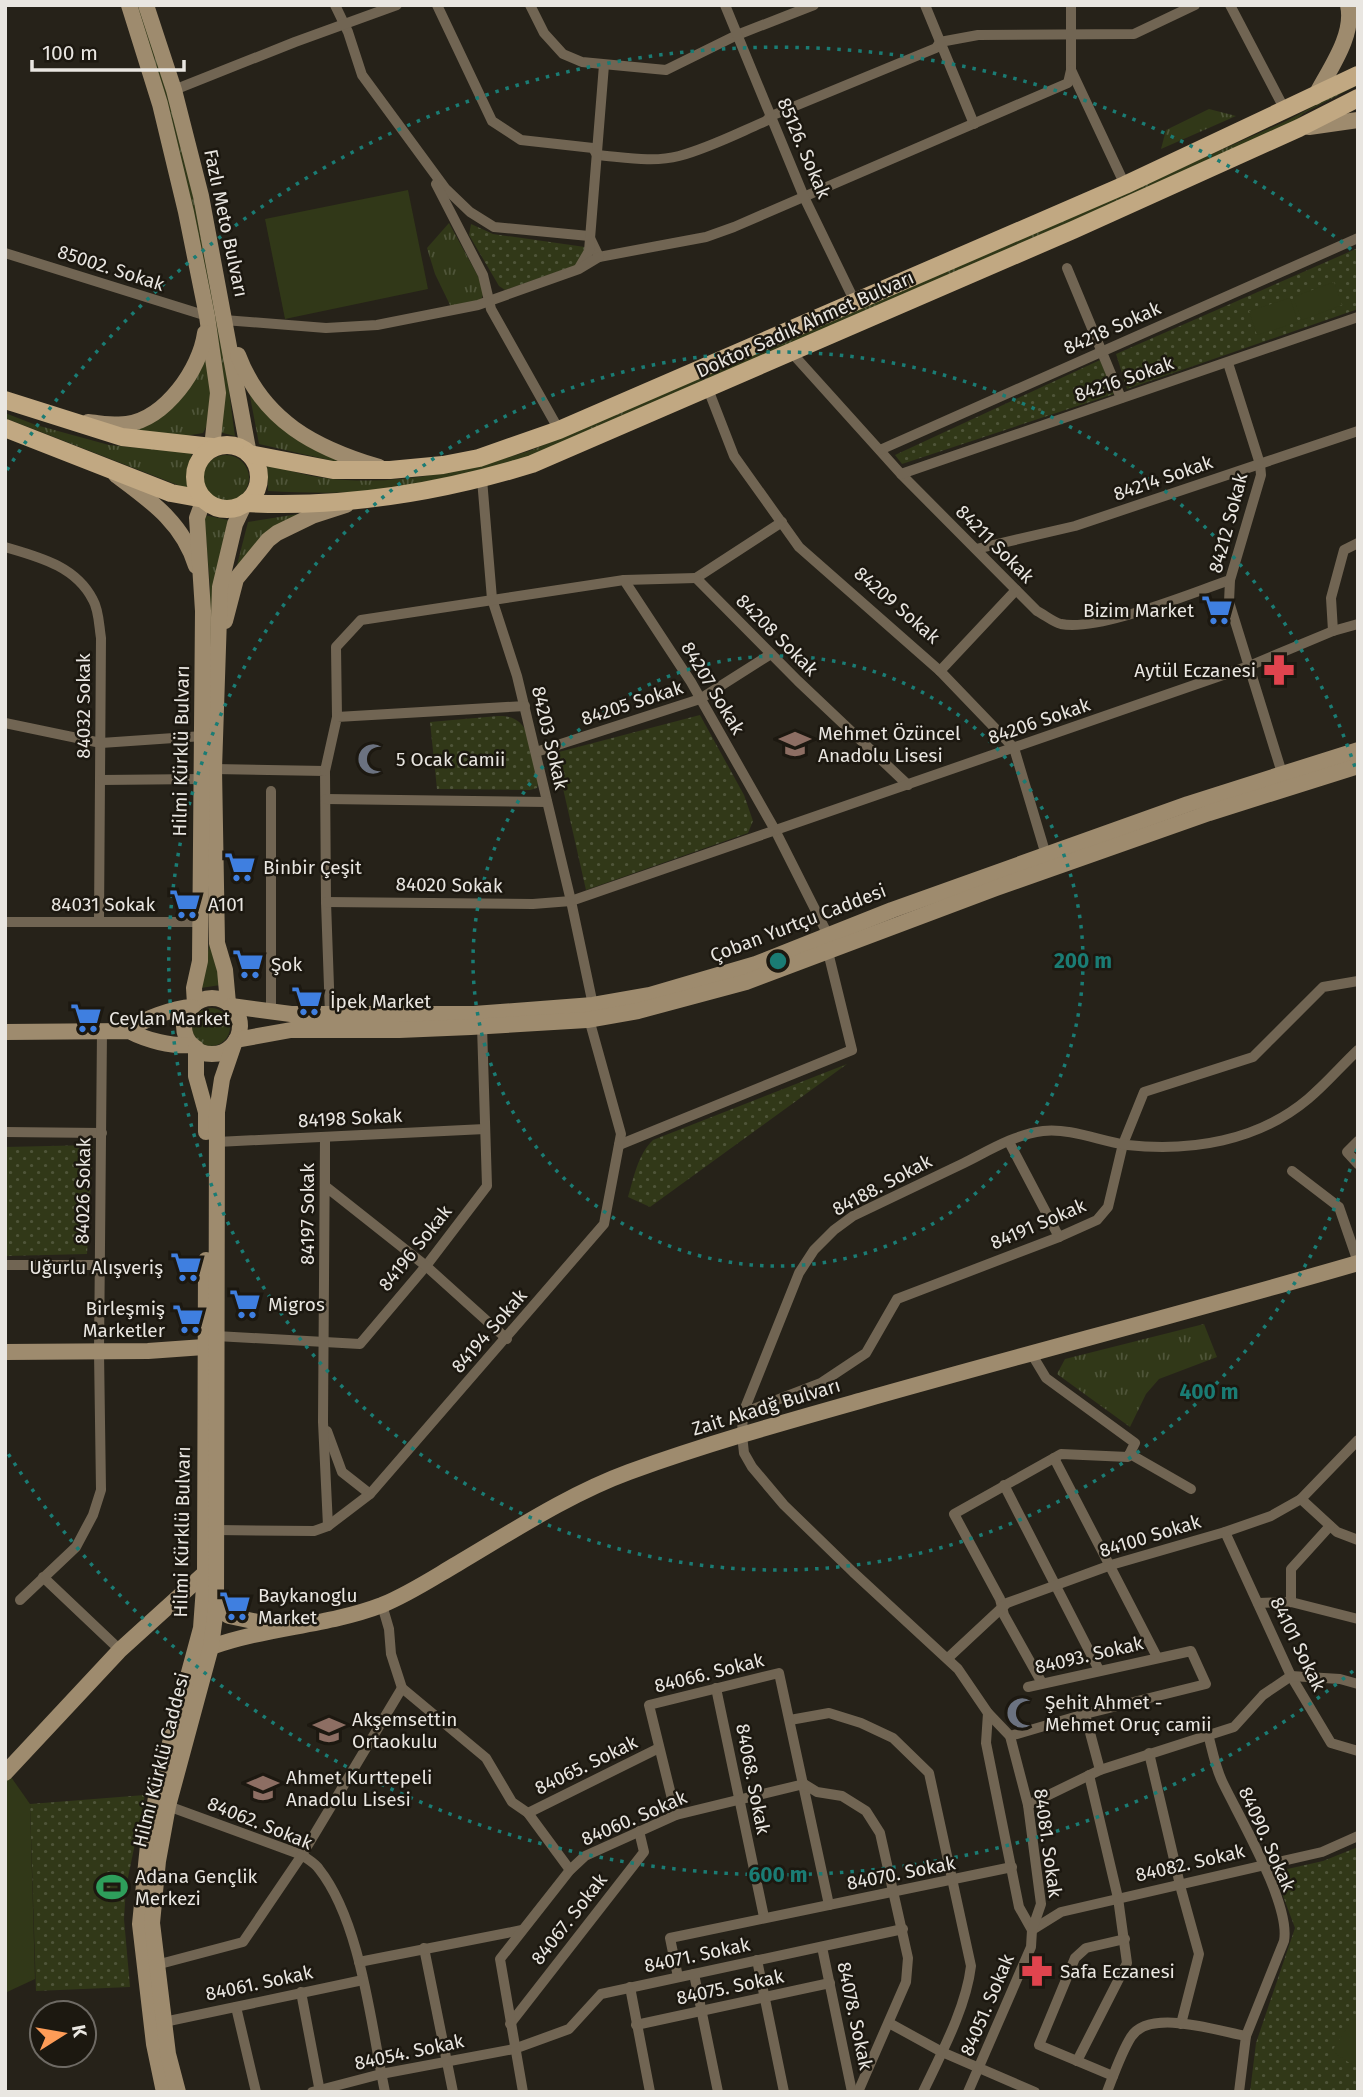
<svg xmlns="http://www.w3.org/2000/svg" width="1363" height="2097" viewBox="0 0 1363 2097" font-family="'Fira Sans',sans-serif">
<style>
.grass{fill:url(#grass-tufts)}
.park{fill:url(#park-dots)}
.pitch{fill:#313818}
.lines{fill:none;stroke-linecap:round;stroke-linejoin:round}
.street{stroke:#716553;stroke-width:10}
.secondary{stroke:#9e8b6e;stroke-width:16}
.primary{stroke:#c1a882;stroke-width:18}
.ring{fill:none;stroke:#1a7c74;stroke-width:3.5;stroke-dasharray:3.5 7}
.labels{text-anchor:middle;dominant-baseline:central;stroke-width:5;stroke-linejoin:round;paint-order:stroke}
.street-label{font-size:19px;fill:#e9e6e1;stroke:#1c1810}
.poi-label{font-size:19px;fill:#e9e6e1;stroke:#1c1810;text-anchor:start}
.centre{fill:#1a7c74;stroke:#1c1810;stroke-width:3.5}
.ring-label{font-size:21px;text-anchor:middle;font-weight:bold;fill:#1a7c74;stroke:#1c1810;stroke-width:5;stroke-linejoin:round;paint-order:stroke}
</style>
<defs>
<pattern id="grass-tufts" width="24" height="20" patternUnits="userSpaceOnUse" patternTransform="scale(1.75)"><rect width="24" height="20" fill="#313818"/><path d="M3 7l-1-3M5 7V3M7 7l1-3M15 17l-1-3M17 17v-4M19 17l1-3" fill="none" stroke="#4f5539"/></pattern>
<pattern id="park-dots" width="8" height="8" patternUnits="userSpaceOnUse" patternTransform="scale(1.75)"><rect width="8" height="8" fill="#313818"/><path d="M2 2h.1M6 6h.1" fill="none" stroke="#4f5539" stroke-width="1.8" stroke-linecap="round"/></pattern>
</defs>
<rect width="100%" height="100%" fill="#262219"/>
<!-- grass -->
<g class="grass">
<path d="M136 5H141C175 113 202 224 221 336 227 369 230 402 235 436L219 432 223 403Z"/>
<path d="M1358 83V85L1304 113 1289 126 534 456C488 469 440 483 392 489 351 494 309 493 268 491L267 464C286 469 306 476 325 478 396 487 465 471 532 450L1033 234 1286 121Z"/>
<polygon points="1209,109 1236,116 1161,149 1166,130"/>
<polygon points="449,223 485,289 480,303 451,307 435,274 427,248"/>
<path d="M207 355C211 381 218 410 203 433L185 436 129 430C177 414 182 396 207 355Z"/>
<path d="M249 391C279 431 301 444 346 464L259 444Z"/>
<polygon points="5,413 36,425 109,445 192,453 188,470 188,489 5,418"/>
<circle cx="226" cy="478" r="23"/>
<polygon points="311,512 234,577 248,522"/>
<polygon points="204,515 228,520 213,585 212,942 220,985 201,988 210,942 207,730 210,585"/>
<circle cx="211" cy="1027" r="19"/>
<polygon points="1204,1324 1217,1357 1159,1379 1146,1394 1130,1427 1057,1374 1065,1359"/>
</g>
<!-- park -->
<g class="park">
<polygon points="471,224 493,234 585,247 585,254 577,265 505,290 499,286 469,235"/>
<polygon points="1358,248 1358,309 1127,389 1116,354"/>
<polygon points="1100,360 1114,394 902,464 895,455"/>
<polygon points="700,715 744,795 753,821 748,833 586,890 555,753"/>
<path d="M498 716C524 715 529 734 534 755 536 767 540 777 537 788L530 790 437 789 430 722Z"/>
<path d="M847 1064 650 1207 628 1197C634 1177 638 1154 653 1140Z"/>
<polygon points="93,1145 87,1254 5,1256 5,1147"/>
<polygon points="145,1795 126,1887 124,1919 130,1987 36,1991 30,1804"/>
<polygon points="1358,1847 1358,2092 1250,2092 1256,2043 1295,1928 1274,1872 1323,1861"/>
</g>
<!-- pitch -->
<g class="pitch">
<polygon points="408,190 428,289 285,319 265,219"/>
<polygon points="1334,282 1342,305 1302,320 1293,297"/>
<polygon points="1290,298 1298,322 1257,335 1249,311"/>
<polygon points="11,1777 30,1804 35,1979 5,1993 5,1781"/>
<polygon points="1358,2011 1358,2068 1357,2068 1332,2051"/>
</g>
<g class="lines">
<!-- street -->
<g class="street">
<polyline points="335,5 348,32 362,75 445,188 470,212 494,227 589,236 599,257 706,237 734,227 1068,83 1071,70 1071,5"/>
<path d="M437 5 492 121 521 140 593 148 597 155C623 157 653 163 679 156 709 148 738 133 766 121L771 116 936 48 940 42 978 35 1134 34 1195 5"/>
<polyline points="530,5 544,33 563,54 582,62 666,70 737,35 814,5"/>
<polyline points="725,5 804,197 855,302"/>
<polyline points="925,5 974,124"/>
<polyline points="1230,5 1285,110"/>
<polyline points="1071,70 1125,185"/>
<polyline points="174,90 295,42 397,5"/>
<polyline points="436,184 483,275 491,309 559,430"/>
<polyline points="5,253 207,316"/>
<polyline points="579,268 589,251 604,65"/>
<polyline points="1067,268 1121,398"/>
<polyline points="224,320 326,328 377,325 478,305 579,269 599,257"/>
<path d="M791 352 901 474 1037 611C1045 615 1053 622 1061 624 1098 632 1191 593 1230 580"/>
<polyline points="1228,363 1260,464 1261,475 1230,580 1229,602 1282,773"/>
<polyline points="708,389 734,456 799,547 940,671 1014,748 1046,855"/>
<polyline points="880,450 1358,238"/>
<polyline points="901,474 1358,317"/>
<polyline points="482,479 492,599 517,676 571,901 593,1005"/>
<path d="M5 547C39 557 76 566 93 600 99 610 99 626 101 638L99 920"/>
<polyline points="976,549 1075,526 1358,431"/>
<polyline points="696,578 798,681 908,785"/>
<polyline points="696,578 782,522"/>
<polyline points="624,580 696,578"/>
<polyline points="1333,631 1331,598 1344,550 1358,543"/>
<polyline points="940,671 1016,590"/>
<polyline points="337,717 336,647 361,620 624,580 691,682 775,830 828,935"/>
<polyline points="5,723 101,743 203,736"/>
<polyline points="536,752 700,699 771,654"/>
<polyline points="214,769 325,771 326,902 330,1015"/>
<polyline points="325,771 337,717 525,706"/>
<polyline points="101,780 202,779"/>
<polyline points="271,791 271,1011"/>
<polyline points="326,799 547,802"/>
<polyline points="326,902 533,904 571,901 1249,666 1333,631 1358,624"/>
<polyline points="5,922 201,922"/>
<polyline points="5,1132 102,1133"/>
<polyline points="1358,1141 1347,1152 1358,1164"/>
<polyline points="217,1142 485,1129"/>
<polyline points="1009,1142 1059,1237"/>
<polyline points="619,1145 852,1050 828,952"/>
<polyline points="1292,1171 1339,1207 1358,1262"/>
<polyline points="5,1265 100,1265"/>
<polyline points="216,1336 360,1344 426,1266 487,1186 482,1026"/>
<polyline points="1031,1353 1046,1378 1135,1443 1128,1457 1061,1454 954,1514 1000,1599 1004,1615 1042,1683"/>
<polyline points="743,1413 821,1383 866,1353 897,1299 1059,1237 1097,1220 1108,1207 1123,1144 1144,1092 1253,1057 1323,987 1358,981"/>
<polyline points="327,1431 342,1472 370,1494"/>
<polyline points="1130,1454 1191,1489"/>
<polyline points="1054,1458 1157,1657"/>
<polyline points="1004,1485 1099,1670"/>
<polyline points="1301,1499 1337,1532 1358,1540"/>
<polyline points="328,1526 323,1422 325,1137 325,1186 426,1266 507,1339"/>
<polyline points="216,1530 314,1531 328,1526 370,1494 604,1224 621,1134 589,1019"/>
<polyline points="1225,1532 1291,1676 1331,1743 1358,1751"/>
<polyline points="43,1577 120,1650"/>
<polyline points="20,1600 76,1547 93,1515 101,1490 99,1352 102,1031"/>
<polyline points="1291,1602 1291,1569 1330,1526"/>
<polyline points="1258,1603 1291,1602 1358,1619"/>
<polyline points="382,1605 389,1629 391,1654 402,1688 486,1758 512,1802 528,1813 570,1870"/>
<polyline points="948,1658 1007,1603 1111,1565 1225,1532 1271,1516 1301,1499 1358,1440"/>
<polyline points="716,1688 764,1917"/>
<polyline points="988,1713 986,1743 1019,1907 1032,1930"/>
<polyline points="1085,1714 1100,1770"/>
<path d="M790 1720 829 1713 861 1723 893 1738 929 1773 971 1966C966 2008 941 2054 923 2092"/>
<path d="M1208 1734C1212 1749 1215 1766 1222 1781 1239 1817 1291 1904 1284 1941L1246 2036 1239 2092"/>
<polyline points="1010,1736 1085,1714 1206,1684 1191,1651 1028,1687"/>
<polyline points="1149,1753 1181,1889 1199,1954 1181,2024"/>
<polyline points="1028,1805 1100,1770 1234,1727 1263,1695 1291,1676 1340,1679 1358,1684"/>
<path d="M168 1806 302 1855C307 1859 315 1863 319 1869 361 1922 371 2026 385 2092"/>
<polyline points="528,1813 659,1748"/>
<polyline points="676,1815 649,1705 779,1673 829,1905"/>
<polyline points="1032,1930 1061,1912 1322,1852 1358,1836"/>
<polyline points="822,1947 852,2092"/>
<polyline points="424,1948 453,2092"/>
<polyline points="757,1960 784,2092"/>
<polyline points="359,1962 522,1930"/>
<polyline points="156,1965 243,1942 302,1855 402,1688"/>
<polyline points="694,1974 718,2092"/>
<polyline points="678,1977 670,1938 1012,1867"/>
<polyline points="630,1987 650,2092"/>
<polyline points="301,1992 320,2092"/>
<polyline points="236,2007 256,2092"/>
<polyline points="164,2022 363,1980"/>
<polyline points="889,2023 942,2052 1035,2092"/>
<polyline points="510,2024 644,1852 639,1831"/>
<polyline points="636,2025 830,1983"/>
<polyline points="1077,2061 1127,1963 1118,1898 1089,1775"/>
<polyline points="1113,2076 1039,2045 1075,1958 1086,1948 1125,1939"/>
<polyline points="312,2092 381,2074 514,2049 569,2029 601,1994 903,1929"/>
<polyline points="523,2092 500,1959 570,1870 585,1856 676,1815 804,1784 817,1792 842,1796 866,1811 880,1833 908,1958 906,1982 858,2092"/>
<path d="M968 2092 1031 1947 1032 1930 1041 1904 1028 1805 1010 1736 988 1713 958 1669 853 1572 784 1505 752 1467 744 1453 742 1435 743 1413 799 1273 814 1250 834 1230 853 1216C890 1198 927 1181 964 1163 988 1151 1016 1134 1043 1131 1071 1128 1100 1141 1127 1145 1191 1152 1258 1141 1308 1099 1326 1084 1341 1066 1358 1050"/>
<path d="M1107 2092C1114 2074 1121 2053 1131 2037 1149 2008 1218 2031 1246 2036"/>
</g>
<!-- secondary -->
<g class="secondary">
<polyline points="129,5 160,104 186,212 207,316 218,393 212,447"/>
<polyline points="146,5 174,90 201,196 249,454"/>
<path d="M1315 97C1328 71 1355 36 1348 5"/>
<polyline points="1309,127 1358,120"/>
<path d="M238 355C263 421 315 448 379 467"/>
<path d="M88 422C100 423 115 426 127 424 166 418 200 369 205 333"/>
<path d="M116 475C151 501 183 523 196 566"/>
<polyline points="225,621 236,579 268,540 277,533 312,516 346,505"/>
<circle cx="212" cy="1026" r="28"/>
<polyline points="228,1003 225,970 217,943 214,769 220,587 235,524 245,503"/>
<polyline points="195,1004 194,988 200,961 203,611 197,518 204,499"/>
<polyline points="231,1006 291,1014 474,1014 593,1005 650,995 756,964 892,910 1188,804 1358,750"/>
<path d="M129 1031C142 1019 174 1008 192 1007"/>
<path d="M5 1032 129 1031C146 1040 172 1047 192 1045"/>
<polyline points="236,1040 291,1030 399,1030 471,1027 587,1020 638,1011 746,982 996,888 1209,813 1358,766"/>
<polyline points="196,1048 196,1076 206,1112 206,1132"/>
<polyline points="5,1352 148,1351 204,1347"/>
<polyline points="216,1608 229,1616 272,1625"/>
<path d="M211 1647C267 1627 327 1626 382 1605 409 1594 433 1578 457 1564 513 1531 569 1494 629 1472 706 1444 785 1422 863 1400 1028 1353 1193 1311 1358 1263"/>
<polyline points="5,1773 120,1650 205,1573"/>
<polyline points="164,2092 154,2044 140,1924 148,1845 157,1791 201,1628 205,1573 206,1260"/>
<polyline points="178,2092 168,2054 152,1923 158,1861 168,1806 211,1647 216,1608 217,1112 222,1079 234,1044"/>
</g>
<!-- primary -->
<g class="primary">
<polyline points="5,400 122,437 212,447"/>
<polyline points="5,428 171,493 204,499"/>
<circle cx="227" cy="477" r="32"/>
<polyline points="249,454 333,470 390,470 443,465 479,458 559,430 1125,185 1358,75"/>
<path d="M245 503C341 508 441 492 532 464L1073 230 1299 128 1358 98"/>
</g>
</g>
<!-- distance rings -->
<g class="ring">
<circle cx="778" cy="961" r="305"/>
<path d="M1357 1149A609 609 0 1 1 1357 773"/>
<path d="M1353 1671A914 914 0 0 1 7 1452M7 470A914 914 0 0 1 1353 251"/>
</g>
<!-- icons -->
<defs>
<symbol id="supermarket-bare" viewBox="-9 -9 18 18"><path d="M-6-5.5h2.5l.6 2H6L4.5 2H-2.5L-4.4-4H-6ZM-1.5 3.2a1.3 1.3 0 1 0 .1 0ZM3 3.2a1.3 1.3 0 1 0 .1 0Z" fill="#3f7fe0" stroke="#1c1810" stroke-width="2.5" paint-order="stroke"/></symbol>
<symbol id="pharmacy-bare" viewBox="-9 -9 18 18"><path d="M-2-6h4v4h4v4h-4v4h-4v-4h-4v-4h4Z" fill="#e0444e" stroke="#1c1810" stroke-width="2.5" paint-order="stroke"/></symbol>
<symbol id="school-bare" viewBox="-9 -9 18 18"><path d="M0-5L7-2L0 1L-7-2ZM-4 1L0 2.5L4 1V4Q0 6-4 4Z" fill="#8d6e63" stroke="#1c1810" stroke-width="2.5" paint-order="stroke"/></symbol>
<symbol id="mosque-bare" viewBox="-9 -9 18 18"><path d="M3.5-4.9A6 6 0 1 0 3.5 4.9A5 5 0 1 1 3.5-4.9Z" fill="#6b7280" stroke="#1c1810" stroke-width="2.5" paint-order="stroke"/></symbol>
<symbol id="stadium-bare" viewBox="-9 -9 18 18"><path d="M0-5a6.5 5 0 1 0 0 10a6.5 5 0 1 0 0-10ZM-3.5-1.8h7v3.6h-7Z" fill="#2e9e5b" stroke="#1c1810" stroke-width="2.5" paint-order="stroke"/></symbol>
</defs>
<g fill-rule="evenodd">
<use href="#supermarket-bare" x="1195" y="588" width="44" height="44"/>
<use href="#pharmacy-bare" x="1257" y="648" width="44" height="44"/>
<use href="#school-bare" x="773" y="722" width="44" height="44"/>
<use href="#mosque-bare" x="351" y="737" width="44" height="44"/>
<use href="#supermarket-bare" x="218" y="845" width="44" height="44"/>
<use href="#supermarket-bare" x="163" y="882" width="44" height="44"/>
<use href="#supermarket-bare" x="226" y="942" width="44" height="44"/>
<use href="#supermarket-bare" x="285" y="979" width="44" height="44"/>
<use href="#supermarket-bare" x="64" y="996" width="44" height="44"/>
<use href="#supermarket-bare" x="164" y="1245" width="44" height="44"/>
<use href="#supermarket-bare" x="223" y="1282" width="44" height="44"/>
<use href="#supermarket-bare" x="166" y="1297" width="44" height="44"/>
<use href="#supermarket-bare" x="213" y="1584" width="44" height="44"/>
<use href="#mosque-bare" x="1000" y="1691" width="44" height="44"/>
<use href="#school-bare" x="307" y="1708" width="44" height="44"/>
<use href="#school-bare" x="241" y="1766" width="44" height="44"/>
<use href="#stadium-bare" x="90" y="1865" width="44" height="44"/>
<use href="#pharmacy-bare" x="1015" y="1949" width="44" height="44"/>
</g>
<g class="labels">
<!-- street labels -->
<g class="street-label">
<text transform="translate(804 148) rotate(67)">85126. Sokak</text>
<text transform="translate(226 223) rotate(78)">Fazlı Meto Bulvarı</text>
<text transform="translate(111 268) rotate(18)">85002. Sokak</text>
<text transform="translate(805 324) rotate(-24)">Doktor Sadık Ahmet Bulvarı</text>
<text transform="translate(1112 328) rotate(-24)">84218 Sokak</text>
<text transform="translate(1124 379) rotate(-19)">84216 Sokak</text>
<text transform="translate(1163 478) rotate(-19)">84214 Sokak</text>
<text transform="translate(1228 523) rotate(-75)">84212 Sokak</text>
<text transform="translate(995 544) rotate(45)">84211 Sokak</text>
<text transform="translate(897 605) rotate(41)">84209 Sokak</text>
<text transform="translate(777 635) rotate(45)">84208 Sokak</text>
<text transform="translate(713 688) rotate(59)">84207 Sokak</text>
<text transform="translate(632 703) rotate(-18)">84205 Sokak</text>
<text transform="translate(83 706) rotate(-90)">84032 Sokak</text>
<text transform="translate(1039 721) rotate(-19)">84206 Sokak</text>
<text transform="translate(550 738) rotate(77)">84203 Sokak</text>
<text transform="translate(181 751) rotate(-89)">Hilmi Kürklü Bulvarı</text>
<text transform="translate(449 885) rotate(1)">84020 Sokak</text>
<text x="103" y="904">84031 Sokak</text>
<text transform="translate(798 923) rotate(-21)">Çoban Yurtçu Caddesi</text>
<text transform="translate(350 1118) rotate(-3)">84198 Sokak</text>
<text transform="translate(882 1185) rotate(-28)">84188. Sokak</text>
<text transform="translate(83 1191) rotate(-89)">84026 Sokak</text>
<text transform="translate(307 1214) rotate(-90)">84197 Sokak</text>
<text transform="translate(1038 1224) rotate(-23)">84191 Sokak</text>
<text transform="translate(415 1248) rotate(-51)">84196 Sokak</text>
<text transform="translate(489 1331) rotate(-49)">84194 Sokak</text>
<text transform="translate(766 1407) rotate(-17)">Zait Akadğ Bulvarı</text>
<text transform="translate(182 1532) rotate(-89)">Hilmi Kürklü Bulvarı</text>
<text transform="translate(1150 1536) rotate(-17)">84100 Sokak</text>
<text transform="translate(1298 1644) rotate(64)">84101 Sokak</text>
<text transform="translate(1089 1655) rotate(-13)">84093. Sokak</text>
<text transform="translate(709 1673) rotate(-14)">84066. Sokak</text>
<text transform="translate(161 1760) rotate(-76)">Hilmi Kürklü Caddesi</text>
<text transform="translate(586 1765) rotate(-26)">84065. Sokak</text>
<text transform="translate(753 1779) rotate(79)">84068. Sokak</text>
<text transform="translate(634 1818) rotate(-23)">84060. Sokak</text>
<text transform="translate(260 1823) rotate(22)">84062. Sokak</text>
<text transform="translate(1267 1839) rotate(66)">84090. Sokak</text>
<text transform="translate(1048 1843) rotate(82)">84081. Sokak</text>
<text transform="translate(1190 1863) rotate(-13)">84082. Sokak</text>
<text transform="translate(901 1873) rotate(-11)">84070. Sokak</text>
<text transform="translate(569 1919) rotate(-52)">84067. Sokak</text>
<text transform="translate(697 1955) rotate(-12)">84071. Sokak</text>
<text transform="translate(259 1983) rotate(-12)">84061. Sokak</text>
<text transform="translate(730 1987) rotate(-12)">84075. Sokak</text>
<text transform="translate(987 2005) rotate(-67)">84051. Sokak</text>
<text transform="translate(855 2016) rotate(78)">84078. Sokak</text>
<text transform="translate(409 2052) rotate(-12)">84054. Sokak</text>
</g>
<!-- poi labels -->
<g class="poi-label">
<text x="1194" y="610" text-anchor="end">Bizim Market</text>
<text x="1256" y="670" text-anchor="end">Aytül Eczanesi</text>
<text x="818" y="733">Mehmet Özüncel<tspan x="818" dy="22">Anadolu Lisesi</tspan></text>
<text x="396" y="759">5 Ocak Camii</text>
<text x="263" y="867">Binbir Çeşit</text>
<text x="208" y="904">A101</text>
<text x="271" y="964">Şok</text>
<text x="330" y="1001">İpek Market</text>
<text x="109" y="1018">Ceylan Market</text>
<text x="163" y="1267" text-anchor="end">Uğurlu Alışveriş</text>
<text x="268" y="1304">Migros</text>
<text x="165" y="1308" text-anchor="end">Birleşmiş<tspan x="165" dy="22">Marketler</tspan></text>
<text x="258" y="1595">Baykanoglu<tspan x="258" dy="22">Market</tspan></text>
<text x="1045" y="1702">Şehit Ahmet -<tspan x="1045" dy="22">Mehmet Oruç camii</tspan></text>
<text x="352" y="1719">Akşemsettin<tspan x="352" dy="22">Ortaokulu</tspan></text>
<text x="286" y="1777">Ahmet Kurttepeli<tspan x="286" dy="22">Anadolu Lisesi</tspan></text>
<text x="135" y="1876">Adana Gençlik<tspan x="135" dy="22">Merkezi</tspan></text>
<text x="1060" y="1971">Safa Eczanesi</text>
</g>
</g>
<circle cx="778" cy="961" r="10" class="centre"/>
<g class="ring-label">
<text x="1083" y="968">200 m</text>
<text x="1209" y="1399">400 m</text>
<text x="778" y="1882">600 m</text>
</g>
<!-- border -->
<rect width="1363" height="2097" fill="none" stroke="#e9e6e1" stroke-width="14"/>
<!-- north arrow -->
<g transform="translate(63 2034) rotate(79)"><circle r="33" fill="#1c1810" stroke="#6e6a64" stroke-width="2"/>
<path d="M0-5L12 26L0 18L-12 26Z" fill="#fe9c57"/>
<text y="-10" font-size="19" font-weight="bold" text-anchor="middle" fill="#e9e6e1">K</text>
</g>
<!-- scale -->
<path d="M32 60v10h152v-10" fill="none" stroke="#e9e6e1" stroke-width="3.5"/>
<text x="42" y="60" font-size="21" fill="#e9e6e1" stroke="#1c1810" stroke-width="5" paint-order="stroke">100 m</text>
</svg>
